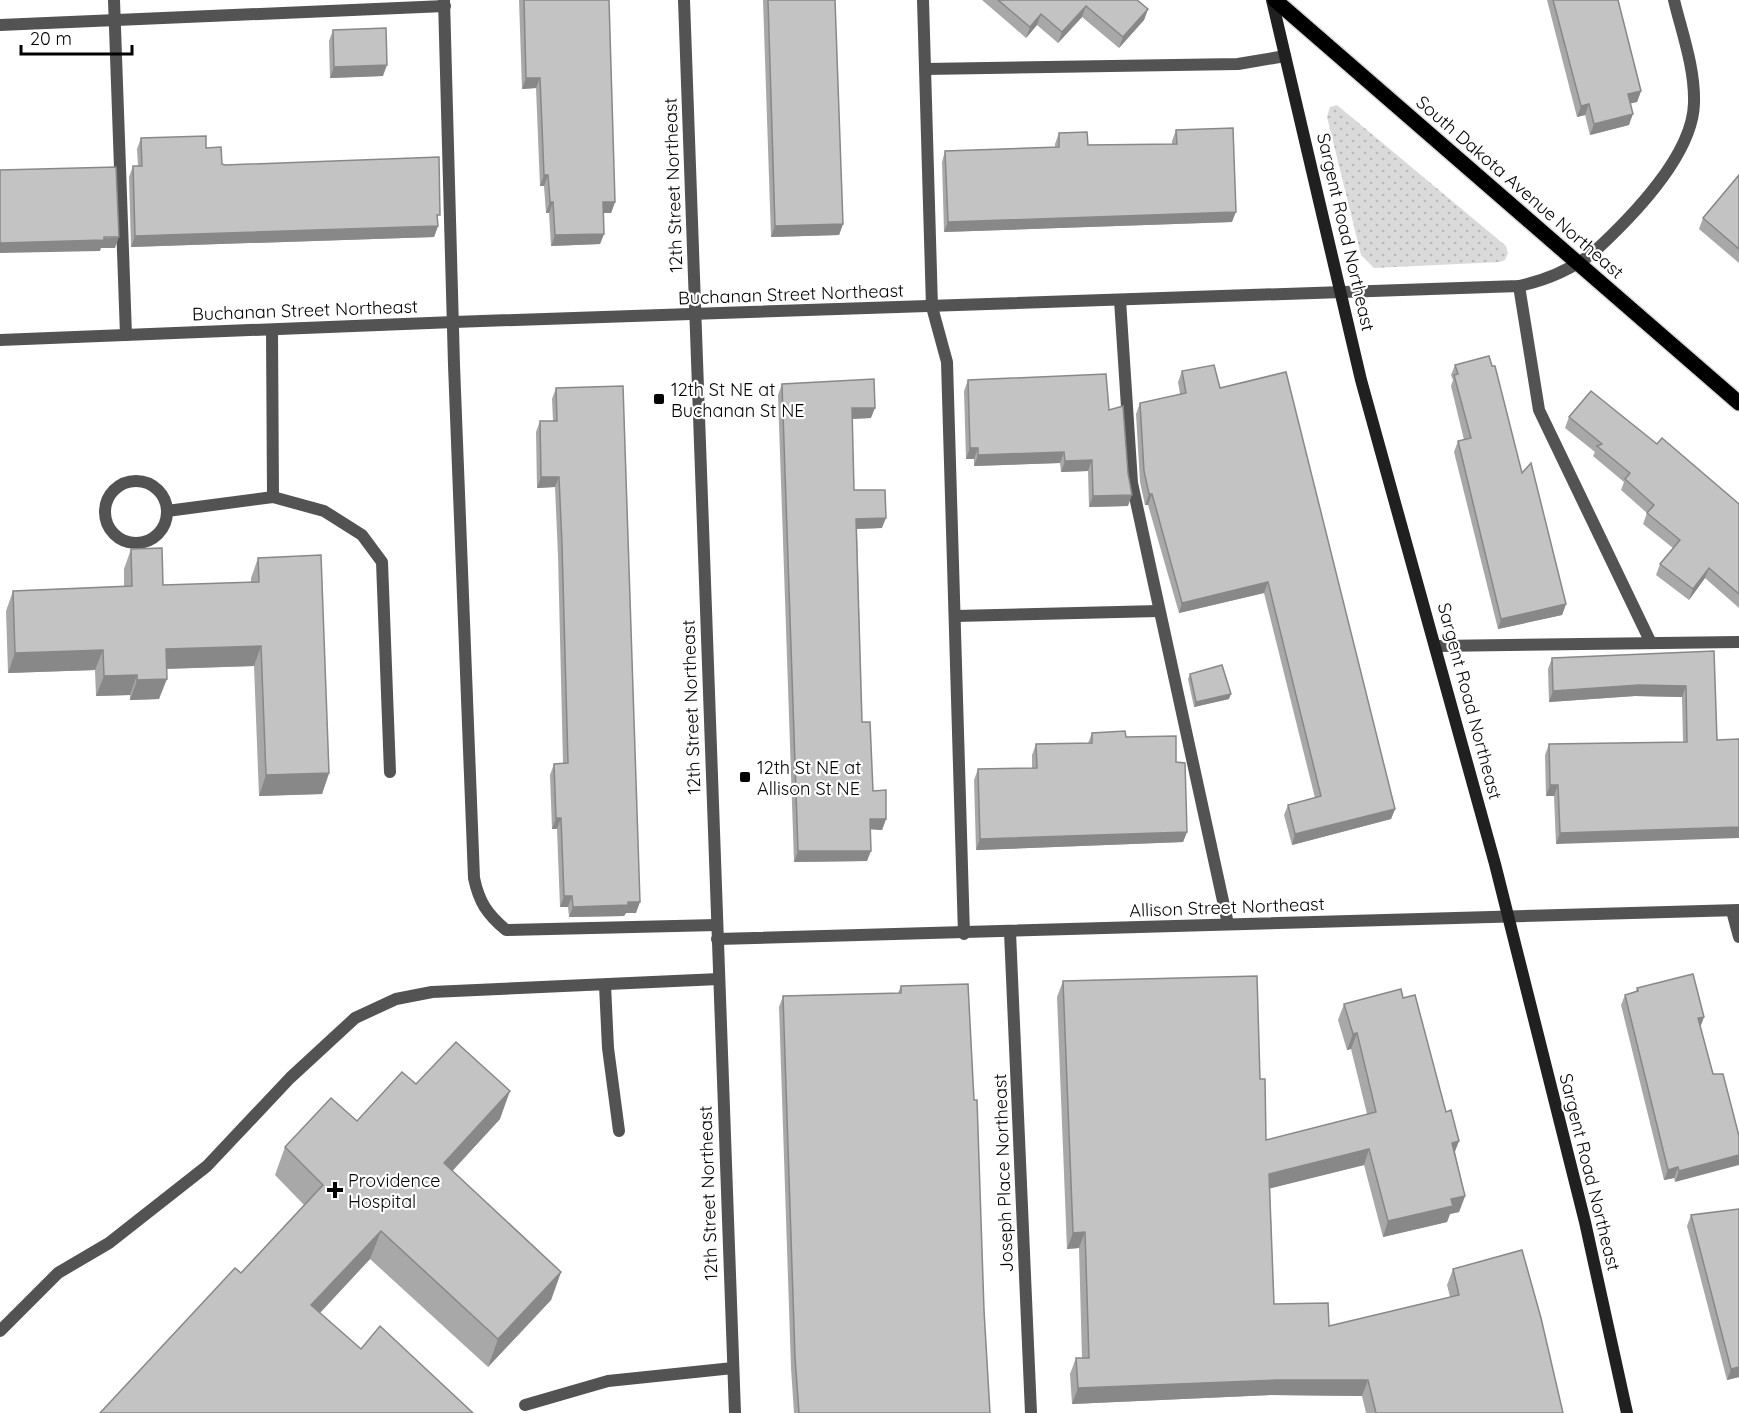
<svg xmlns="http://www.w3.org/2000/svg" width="1739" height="1413" viewBox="0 0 1739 1413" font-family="Quicksand,sans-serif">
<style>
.grass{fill:url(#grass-dots)}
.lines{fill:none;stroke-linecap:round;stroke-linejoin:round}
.primary-casing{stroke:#dbdbdb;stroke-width:18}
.service{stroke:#535353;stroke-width:12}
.minor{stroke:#535353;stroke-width:12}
.secondary{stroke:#202020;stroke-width:12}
.primary{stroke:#000;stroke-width:15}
.wall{fill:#a8a8a8}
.shaded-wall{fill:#888}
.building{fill:#c3c3c3;stroke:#888;stroke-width:1.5}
.poi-dot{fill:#000;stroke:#fff;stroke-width:2}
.labels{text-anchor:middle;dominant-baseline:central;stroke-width:4.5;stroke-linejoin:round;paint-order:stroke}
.street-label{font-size:18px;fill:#000;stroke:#fff}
.poi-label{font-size:18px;fill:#000;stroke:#fff;text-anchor:start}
</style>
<defs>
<pattern id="grass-dots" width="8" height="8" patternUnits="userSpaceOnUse" patternTransform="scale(1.5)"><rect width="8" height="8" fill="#dadada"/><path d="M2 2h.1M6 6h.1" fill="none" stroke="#b9b9b9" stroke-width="1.8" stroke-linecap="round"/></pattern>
</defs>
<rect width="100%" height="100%" fill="#fff"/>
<!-- grass -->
<polygon class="grass" points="1337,105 1506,246 1508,253 1505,260 1500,262 1374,268 1361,255 1327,117 1330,107"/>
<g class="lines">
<defs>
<polyline id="primary" points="1275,0 1739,403"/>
</defs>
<!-- primary casing -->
<use href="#primary" class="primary-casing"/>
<!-- service -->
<g class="service">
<polyline points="114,0 126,335"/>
<path d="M444 0 454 365 474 878C479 902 487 914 506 930L717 925"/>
<polyline points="923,0 932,307 947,362 964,934"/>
<polyline points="0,25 445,6"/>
<polyline points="925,69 1238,64 1285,56"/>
<polyline points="1519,286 1539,410 1651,643"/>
<polyline points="1120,300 1132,483 1228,924"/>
<polyline points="272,330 273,497"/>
<circle cx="136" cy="512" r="31"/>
<polyline points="167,511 273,497 324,511 362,535 382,562 390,772"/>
<polyline points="955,616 1159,611"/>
<polyline points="1437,646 1739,642"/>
<polyline points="1732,911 1739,937"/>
<polyline points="605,985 608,1048 619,1131"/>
<polyline points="0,1331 58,1273 109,1243 207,1166 290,1078 355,1018 396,999 432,992 719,979"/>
<polyline points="525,1405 608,1381 733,1368"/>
</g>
<!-- minor -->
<g class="minor">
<polyline points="684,0 735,1413"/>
<path d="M0 340 454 322 1519 286C1547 280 1572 269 1594 252 1631 218 1693 155 1694 103 1695 68 1682 33 1674 0"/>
<polyline points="1010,932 1031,1413"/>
<polyline points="717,939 1739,910"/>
</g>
<!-- secondary -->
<polyline class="secondary" points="1272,0 1361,380 1495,864 1585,1222 1627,1413"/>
<!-- primary -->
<use href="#primary" class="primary"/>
</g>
<!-- wall -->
<g class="wall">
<polygon points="519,0 609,0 615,202 611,213 603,213 604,234 600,244 551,246 549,213 546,213 544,186 540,186 536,88 522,89"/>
<polygon points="763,0 835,0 843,224 839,235 771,237"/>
<polygon points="982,0 1137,0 1148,9 1144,20 1119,48 1082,17 1058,43 1037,25 1026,38"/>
<polygon points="1547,0 1618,0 1641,91 1637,102 1630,103 1629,125 1590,135 1585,115 1577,117"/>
<polygon points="333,30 383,76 330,78 329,41"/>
<polygon points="1176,130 1232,222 944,232 942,162 945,151 1055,147 1055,144 1059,133 1088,145 1172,144 1172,141"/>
<polygon points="141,138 206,148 222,164 438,226 434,237 131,247 129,177 133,166 138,166 137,149"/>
<polygon points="1739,175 1739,263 1699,229 1703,218"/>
<polygon points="1455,365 1492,366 1522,473 1566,604 1562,615 1498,629 1454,452 1458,441 1464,440 1451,386 1453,380 1451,375"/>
<polygon points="1182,371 1220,388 1395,809 1391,819 1292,845 1284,815 1288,805 1315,798 1264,593 1179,613 1148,505 1145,505 1140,482 1136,414 1140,403 1180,394 1178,382"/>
<polygon points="968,380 1109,410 1128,506 1089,507 1088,471 1061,472 1060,463 974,466 974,459 966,459 964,391"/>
<polygon points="782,384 871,418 852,419 854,490 882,528 857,529 862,722 873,791 886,819 882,830 870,829 867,861 794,862 778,395"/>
<polygon points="556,388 636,913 626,913 624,916 569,917 568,907 560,907 557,829 552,829 550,775 554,764 563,763 558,555 555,487 537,488 536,432 540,421 553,421 552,399"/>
<polygon points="1569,417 1657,444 1739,504 1739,608 1705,578 1689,600 1656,575 1660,564 1673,548 1643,524 1647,513 1621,490 1624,482 1593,456 1595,452 1565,428"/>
<polygon points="131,549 163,585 251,583 251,578 258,558 329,773 322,794 259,796 254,666 167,669 159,699 130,700 130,695 96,696 95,670 8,673 6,611 13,591 124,586 124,569"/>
<polygon points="1714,651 1717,740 1556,844 1554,796 1546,796 1545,755 1549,744 1683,742 1682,697 1635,696 1549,702 1548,669 1552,658"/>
<polygon points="1190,674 1229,699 1194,707 1188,679"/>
<polygon points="1092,733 1126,737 1176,762 1187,832 1183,842 976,850 974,780 978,769 1032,768 1032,755 1036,744 1088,743"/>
<polygon points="1063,981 1260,1079 1266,1140 1367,1114 1351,1049 1347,1050 1338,1020 1344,1004 1403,998 1455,1152 1465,1196 1459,1212 1450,1214 1447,1222 1383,1237 1364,1165 1270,1188 1274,1304 1329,1326 1450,1297 1447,1285 1453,1269 1563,1413 1366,1413 1362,1396 1271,1395 1072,1404 1070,1374 1076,1358 1082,1358 1079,1248 1067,1249 1057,997"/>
<polygon points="901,986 984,1310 990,1413 794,1413 791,1368 779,1007 783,996 898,993"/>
<polygon points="1637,988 1704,1017 1700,1026 1713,1074 1723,1074 1675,1182 1674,1178 1664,1180 1621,1005 1625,995 1636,991"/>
<polygon points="416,1084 500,1119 452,1171 561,1272 551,1300 488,1367 370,1259 320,1313 361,1349 100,1413 241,1273 304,1205 275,1175 285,1147 357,1121"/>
<polygon points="1739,1209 1739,1377 1727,1380 1687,1226 1691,1215"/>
</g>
<!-- shaded-wall -->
<g class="shaded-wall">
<polygon points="1086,6 1082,17 1058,43 1062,32"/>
<polygon points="1148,9 1144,20 1119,48 1123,37"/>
<polygon points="1041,14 1037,25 1026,38 1030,27"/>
<polygon points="387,65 383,76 330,78 334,67"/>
<polygon points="526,78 540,78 536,88 522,89"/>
<polygon points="1641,91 1637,102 1624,105 1628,94"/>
<polygon points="1589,104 1585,115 1577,117 1581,106"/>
<polygon points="1633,114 1629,125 1590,135 1594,124"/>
<polygon points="544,175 548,175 544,186 540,186"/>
<polygon points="550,202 553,202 549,213 546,213"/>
<polygon points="603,202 615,202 611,213 599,213"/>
<polygon points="1236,212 1232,222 944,232 948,222"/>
<polygon points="843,224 839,235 771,237 775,226"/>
<polygon points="438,226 434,237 131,247 135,236"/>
<polygon points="604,234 600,244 551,246 555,235"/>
<polygon points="119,237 115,248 101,248 100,251 0,253 0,243"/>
<polygon points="852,408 875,408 871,418 848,419"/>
<polygon points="970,448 978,448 974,459 966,459"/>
<polygon points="1064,452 1060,463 974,466 978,455"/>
<polygon points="1092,460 1088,471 1061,472 1065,461"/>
<polygon points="541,477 559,477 555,487 537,488"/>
<polygon points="1149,494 1152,494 1148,505 1145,505"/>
<polygon points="1132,495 1128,506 1089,507 1093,496"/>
<polygon points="886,518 882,528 852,529 856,519"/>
<polygon points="1709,568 1705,578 1689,600 1693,589"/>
<polygon points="1268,582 1264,593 1179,613 1182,603"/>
<polygon points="1566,604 1562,615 1498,629 1501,619"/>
<polygon points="261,646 254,666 158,669 166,649"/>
<polygon points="103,650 95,670 8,673 15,653"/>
<polygon points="137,675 130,695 96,696 104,676"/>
<polygon points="167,679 159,699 130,700 137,680"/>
<polygon points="1639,685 1686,686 1682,697 1635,696 1549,702 1553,691"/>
<polygon points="1231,694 1229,699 1194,707 1196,702"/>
<polygon points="329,773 322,794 259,796 266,775"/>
<polygon points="1550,785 1558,785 1554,796 1546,796"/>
<polygon points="1395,809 1391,819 1292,845 1295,834"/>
<polygon points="556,818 561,818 557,829 552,829"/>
<polygon points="870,819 886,819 882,830 866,829"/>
<polygon points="1739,827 1739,838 1556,844 1560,833"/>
<polygon points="1187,832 1183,842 976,850 980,839"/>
<polygon points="798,851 871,851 867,861 794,862"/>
<polygon points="564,896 572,896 568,907 560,907"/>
<polygon points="628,902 640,902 636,913 626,913 624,916 569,917 573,907"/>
<polygon points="1704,1017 1700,1028 1698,1018"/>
<polygon points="1357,1033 1351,1049 1347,1050 1353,1034"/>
<polygon points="510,1091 500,1119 434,1191 444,1163"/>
<polygon points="1459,1141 1453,1157 1452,1143"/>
<polygon points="1369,1149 1364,1165 1264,1190 1269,1174"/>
<polygon points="1739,1155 1739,1165 1675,1182 1679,1171"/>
<polygon points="1678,1167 1674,1178 1664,1180 1668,1170"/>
<polygon points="1465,1196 1459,1212 1450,1214 1447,1222 1383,1237 1388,1221 1451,1199"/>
<polygon points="381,1231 370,1259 301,1333 311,1305"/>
<polygon points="1085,1232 1079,1248 1067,1249 1073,1233"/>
<polygon points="561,1272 551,1300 488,1367 498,1339"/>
<polygon points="1739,1367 1739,1377 1727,1380 1731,1369"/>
<polygon points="1277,1380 1368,1380 1362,1396 1271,1395 1072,1404 1078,1388"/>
</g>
<!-- building -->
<g class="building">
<polygon points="524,0 609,0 615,202 603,202 604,234 555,235 553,202 550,202 548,175 544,175 540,78 526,78"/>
<polygon points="768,0 835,0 843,224 775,226"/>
<polygon points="998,0 1137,0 1148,9 1123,37 1086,6 1062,32 1041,14 1030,27"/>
<polygon points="1553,0 1618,0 1641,91 1628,94 1633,114 1594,124 1589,104 1581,106"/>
<polygon points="386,28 387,65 334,67 333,30"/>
<polygon points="1233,128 1236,212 948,222 945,151 1059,147 1059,133 1087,132 1088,145 1177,144 1176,130"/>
<polygon points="206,136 206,148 221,147 222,164 225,165 439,157 440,215 437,215 438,226 135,236 133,166 142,166 141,138"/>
<polygon points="116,167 119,237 104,237 104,240 0,243 0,170"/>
<polygon points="1739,175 1739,249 1703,218"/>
<polygon points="1489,356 1492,366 1495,366 1522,473 1531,463 1566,604 1501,619 1458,441 1471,438 1454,375 1458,374 1455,365"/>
<polygon points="1214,365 1220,388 1286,372 1395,809 1295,834 1288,805 1321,796 1268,582 1182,603 1152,494 1149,494 1144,471 1140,403 1186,393 1182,371"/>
<polygon points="1106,374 1109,410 1123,406 1128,473 1132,495 1093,496 1092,460 1065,461 1064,452 978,455 978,448 970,448 968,380"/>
<polygon points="874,379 875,408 852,408 854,490 885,490 886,518 856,519 862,722 870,722 873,791 886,790 886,819 870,819 871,851 798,851 782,384"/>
<polygon points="623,386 640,902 628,902 628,905 573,907 572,896 564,896 561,818 556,818 554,764 568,763 562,544 559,477 541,477 540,421 557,421 556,388"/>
<polygon points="1591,391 1657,444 1662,438 1739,504 1739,594 1709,568 1693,589 1660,564 1680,540 1647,513 1654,505 1625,479 1630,473 1597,446 1602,444 1569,417"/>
<polygon points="162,548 163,585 259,582 258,558 321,555 329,773 266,775 261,646 166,649 167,679 137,680 137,675 104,676 103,650 15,653 13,591 132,586 131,549"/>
<polygon points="1714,651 1717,740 1739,739 1739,827 1560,833 1558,785 1550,785 1549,744 1687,742 1686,686 1639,685 1553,691 1552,658"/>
<polygon points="1222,665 1231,694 1196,702 1190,674"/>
<polygon points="1125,731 1126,737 1176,736 1176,762 1185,763 1187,832 980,839 978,769 1037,768 1036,744 1092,743 1092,733"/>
<polygon points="1693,974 1704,1017 1698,1018 1713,1074 1723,1074 1739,1136 1739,1155 1679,1171 1678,1167 1668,1170 1625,995 1638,991 1637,988"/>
<polygon points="1257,976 1260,1079 1265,1079 1266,1140 1376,1112 1357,1033 1353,1034 1344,1004 1401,989 1403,998 1415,995 1446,1112 1451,1110 1459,1141 1452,1143 1465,1196 1451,1199 1453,1206 1388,1221 1369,1149 1269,1174 1274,1304 1328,1303 1329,1326 1459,1295 1453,1269 1522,1250 1541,1318 1563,1413 1376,1413 1368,1380 1277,1380 1078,1388 1076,1358 1089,1358 1085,1232 1073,1233 1063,981"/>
<polygon points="968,984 974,1100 977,1100 984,1310 990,1413 799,1413 795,1357 783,996 901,993 901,986"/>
<polygon points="456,1042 510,1091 444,1163 561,1272 498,1339 381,1231 311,1305 361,1349 380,1326 473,1413 100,1413 235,1268 241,1273 323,1185 285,1147 331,1098 357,1121 402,1072 416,1084"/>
<polygon points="1739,1209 1739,1367 1731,1369 1691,1215"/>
</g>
<!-- markers -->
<g class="poi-dot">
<rect x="653" y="393" width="12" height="12" rx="3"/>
<rect x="739" y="771" width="12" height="12" rx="3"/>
<path d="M332 1181h6v6h6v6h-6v6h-6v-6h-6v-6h6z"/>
</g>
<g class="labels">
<!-- street labels -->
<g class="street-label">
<text transform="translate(673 185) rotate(-92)">12th Street Northeast</text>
<text transform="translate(1520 187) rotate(41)">South Dakota Avenue Northeast</text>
<text transform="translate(1346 232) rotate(77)">Sargent Road Northeast</text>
<text transform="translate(791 294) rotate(-2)">Buchanan Street Northeast</text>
<text transform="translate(305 310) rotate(-2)">Buchanan Street Northeast</text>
<text transform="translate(1470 701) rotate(75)">Sargent Road Northeast</text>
<text transform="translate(691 707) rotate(-92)">12th Street Northeast</text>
<text transform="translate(1227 907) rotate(-2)">Allison Street Northeast</text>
<text transform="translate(1590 1172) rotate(76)">Sargent Road Northeast</text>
<text transform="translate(1003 1173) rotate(-92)">Joseph Place Northeast</text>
<text transform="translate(708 1193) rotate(-92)">12th Street Northeast</text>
</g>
<!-- poi labels -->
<g class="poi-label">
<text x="671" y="389">12th St NE at<tspan x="671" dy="21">Buchanan St NE</tspan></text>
<text x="757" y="767">12th St NE at<tspan x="757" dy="21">Allison St NE</tspan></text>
<text x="348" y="1180">Providence<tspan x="348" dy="21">Hospital</tspan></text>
</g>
</g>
<!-- scale -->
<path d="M21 45v9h111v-9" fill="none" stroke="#000000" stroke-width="3"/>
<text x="30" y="45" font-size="18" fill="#000000" stroke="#ffffff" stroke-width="4.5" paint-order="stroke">20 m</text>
</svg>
